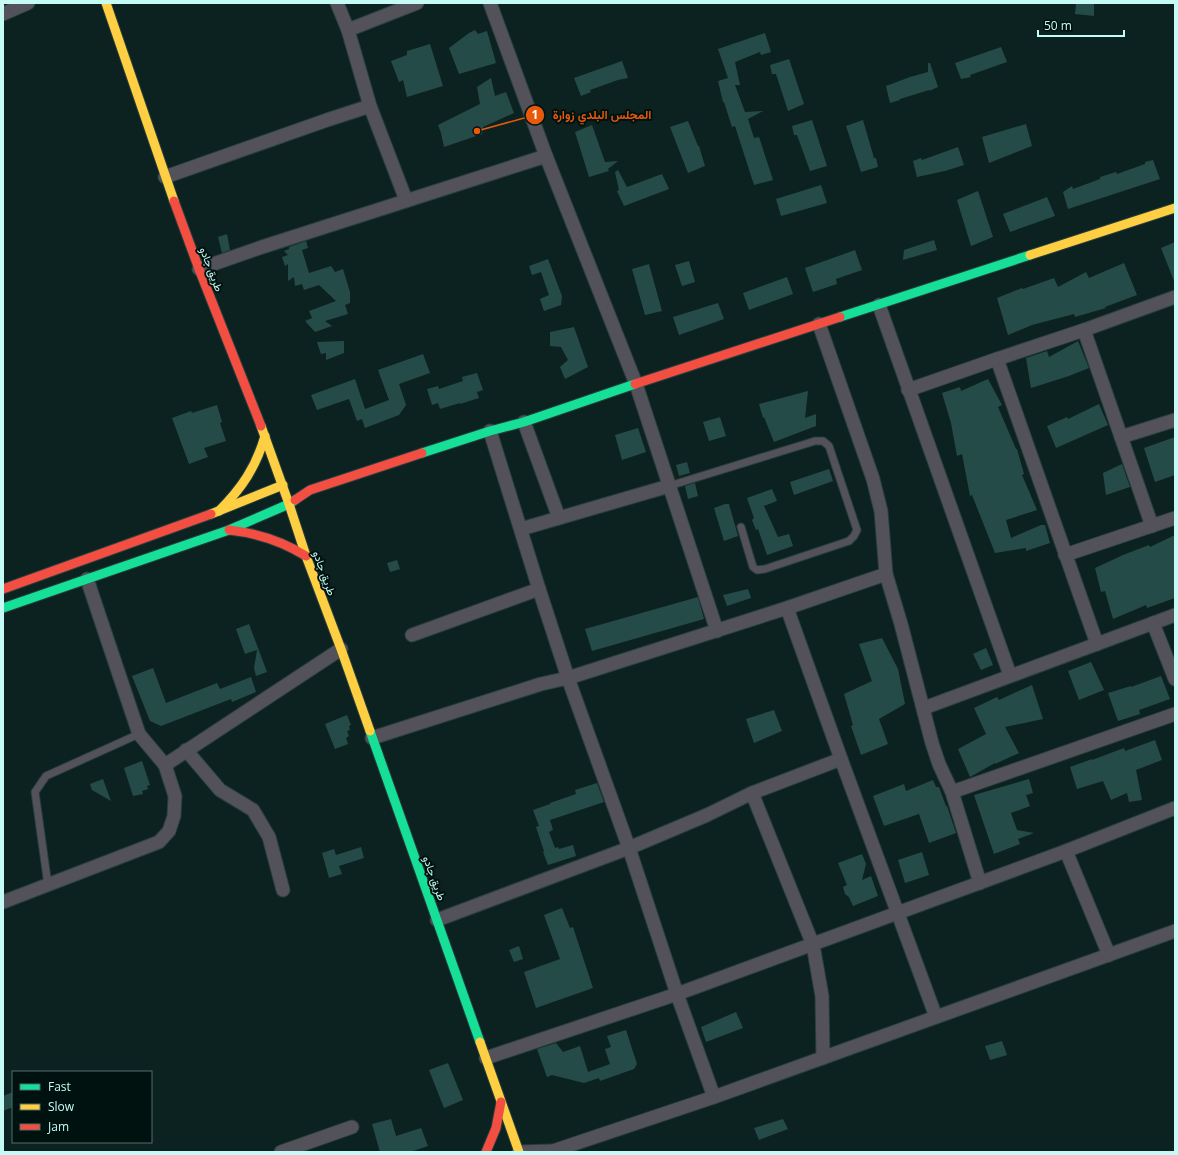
<svg xmlns="http://www.w3.org/2000/svg" width="1178" height="1155" viewBox="0 0 1178 1155" font-family="'Open Sans',Vazirmatn,sans-serif">
<style>
.building{fill:#254b48}
.lines{fill:none;stroke-linecap:round;stroke-linejoin:round}
.lane-casing{stroke:#283f3c;stroke-width:9}
.street-casing{stroke:#283f3c;stroke-width:15}
.fast-casing{stroke:#283f3c;stroke-width:11}
.slow-casing{stroke:#283f3c;stroke-width:11}
.jam-casing{stroke:#283f3c;stroke-width:11}
.lane{stroke:#53525a;stroke-width:7}
.street{stroke:#53525a;stroke-width:13}
.fast{stroke:#16e098;stroke-width:9}
.slow{stroke:#ffcf43;stroke-width:9}
.jam{stroke:#f24e42;stroke-width:9}
.labels{text-anchor:middle;dominant-baseline:central;stroke-width:4;stroke-linejoin:round;paint-order:stroke}
.street-label{font-size:11px;fill:#c6fbf5;stroke:#001210}
.leader{fill:none;stroke:#e8590c;stroke-width:1.5}
.callout-dot{fill:#e8590c;stroke:#001210;stroke-width:1.5}
.mark-label{font-size:12px;text-anchor:middle;font-weight:bold;fill:#fff}
.callout-label{font-size:12px;text-anchor:middle;font-weight:bold;fill:#e8590c;stroke:#001210;stroke-width:4;stroke-linejoin:round;paint-order:stroke}
</style>
<rect width="100%" height="100%" fill="#0c2220"/>
<!-- building -->
<g class="building">
<polygon points="1076,3 1094,3 1094,16 1075,14"/>
<polygon points="475,30 478,34 487,31 496,63 459,74 449,48 469,33"/>
<polygon points="765,33 771,52 761,55 760,52 735,62 740,85 735,85 745,112 763,111 748,119 754,138 759,137 773,180 754,185 735,126 732,127 724,102 723,102 718,81 728,78 718,49"/>
<polygon points="430,44 443,86 407,97 403,80 399,82 391,61 407,55 407,51"/>
<polygon points="1001,47 1007,62 970,75 971,77 961,79 955,63"/>
<polygon points="789,59 804,104 788,111 776,74 772,74 770,65"/>
<polygon points="622,61 628,78 618,80 590,90 591,92 581,96 574,78"/>
<polygon points="928,63 930,63 938,87 929,91 929,90 900,99 900,100 890,103 886,86 910,77 928,72"/>
<polygon points="491,78 495,96 506,92 514,113 483,127 482,134 444,147 441,133 438,125 480,104 477,87"/>
<polygon points="812,120 827,166 810,171 797,135 794,135 792,126"/>
<polygon points="863,120 874,158 876,158 878,167 861,172 846,126"/>
<polygon points="688,121 698,146 699,146 705,166 688,173 670,127"/>
<polygon points="1026,124 1032,146 989,163 982,137"/>
<polygon points="592,125 605,162 618,161 608,169 609,171 589,177 575,132"/>
<polygon points="958,147 964,165 945,171 917,177 913,161 921,158 922,160"/>
<polygon points="1153,160 1160,179 1068,209 1063,192 1072,186 1073,189 1100,179 1100,177 1116,172 1117,174 1145,164 1145,162"/>
<polygon points="618,170 627,187 662,174 669,189 624,206 617,191 619,190 615,172"/>
<polygon points="821,185 827,203 781,216 776,199"/>
<polygon points="978,191 993,237 971,246 957,200"/>
<polygon points="1047,197 1055,216 1010,232 1003,214"/>
<polygon points="227,234 230,250 222,253 218,237"/>
<polygon points="934,240 937,250 903,260 904,250"/>
<polygon points="306,241 308,248 302,250 309,273 331,266 335,272 343,269 350,292 350,303 345,305 348,314 325,321 332,326 315,332 305,321 312,318 309,311 336,301 319,285 304,290 302,284 295,286 294,277 288,281 288,264 285,266 282,257 288,255 284,251 289,249 289,247"/>
<polygon points="1175,242 1175,281 1174,281 1161,248"/>
<polygon points="855,250 862,270 836,279 837,284 813,292 805,268"/>
<polygon points="548,259 562,296 561,305 544,311 540,299 549,295 541,272 532,275 529,266"/>
<polygon points="689,261 695,282 682,286 675,265"/>
<polygon points="1124,263 1137,295 1105,307 1106,308 1075,317 1074,314 1032,325 1008,335 997,298 1022,288 1023,289 1054,278 1058,287 1086,272 1089,278"/>
<polygon points="649,264 662,311 645,315 632,269"/>
<polygon points="787,277 793,294 749,310 743,293"/>
<polygon points="718,303 724,319 679,335 673,317"/>
<polygon points="574,327 588,367 565,379 560,367 568,360 561,347 550,346 550,332"/>
<polygon points="344,341 344,353 326,360 326,353 321,354 317,342"/>
<polygon points="1078,341 1089,368 1069,376 1031,388 1026,358 1047,351 1049,357"/>
<polygon points="423,354 430,373 399,384 406,405 399,415 365,428 362,419 357,421 349,399 317,410 311,395 355,379 365,409 389,400 378,370"/>
<polygon points="477,373 483,390 477,392 479,398 460,404 460,403 440,409 438,403 432,405 427,389 438,386 439,389 463,381 462,377"/>
<polygon points="988,379 1002,405 998,407 1016,449 1017,449 1024,474 1022,475 1037,510 1006,520 1011,538 1041,525 1045,525 1050,543 1026,551 1026,548 995,553 972,495 970,496 962,454 957,456 951,423 942,393 960,387 961,391"/>
<polygon points="808,391 805,418 816,414 816,426 774,442 764,417 763,418 759,404"/>
<polygon points="1099,404 1108,425 1056,448 1047,426 1067,417 1068,419"/>
<polygon points="217,405 222,422 220,423 226,441 204,448 208,457 189,464 172,418 191,411 192,413"/>
<polygon points="720,417 726,436 709,441 703,422"/>
<polygon points="638,428 646,452 622,460 615,435"/>
<polygon points="1175,437 1175,475 1155,482 1144,448"/>
<polygon points="687,462 690,473 679,476 676,465"/>
<polygon points="1122,464 1130,487 1106,495 1103,473"/>
<polygon points="829,469 833,481 794,495 790,482"/>
<polygon points="695,483 698,496 688,499 685,486"/>
<polygon points="772,489 777,501 764,506 778,537 789,534 793,546 767,555 758,529 756,530 752,520 754,518 747,498"/>
<polygon points="725,504 729,504 738,536 724,541 714,508"/>
<polygon points="1175,535 1175,598 1147,608 1146,605 1113,619 1105,591 1101,592 1095,568 1123,555 1149,545 1150,547"/>
<polygon points="397,560 400,569 390,572 387,563"/>
<polygon points="748,589 751,598 727,606 723,595"/>
<polygon points="698,597 704,619 592,651 585,629"/>
<polygon points="249,624 267,672 256,676 254,668 257,650 245,654 236,629"/>
<polygon points="882,638 898,669 905,704 879,719 888,744 861,755 851,726 853,725 844,694 872,681 859,644"/>
<polygon points="986,648 993,665 981,670 973,654"/>
<polygon points="1091,662 1104,690 1079,700 1068,671"/>
<polygon points="153,668 166,703 217,683 220,689 251,677 256,692 232,702 231,699 161,726 150,721 132,676"/>
<polygon points="1161,676 1170,699 1139,710 1140,714 1118,721 1108,693 1131,686 1131,687"/>
<polygon points="1032,685 1043,719 1005,727 1019,753 995,764 995,763 970,777 958,749 986,734 974,708 997,697 999,700"/>
<polygon points="774,710 782,731 754,743 746,719"/>
<polygon points="347,715 351,725 349,726 350,730 347,731 349,736 346,738 348,744 335,749 325,724"/>
<polygon points="1155,740 1162,760 1136,770 1142,800 1129,802 1127,793 1111,800 1103,781 1077,789 1070,767 1092,759 1092,760 1124,748 1125,751"/>
<polygon points="142,761 150,785 147,786 148,789 142,791 143,794 133,796 124,768"/>
<polygon points="103,779 111,801 92,790 90,784"/>
<polygon points="1029,779 1033,793 1026,795 1030,806 1011,813 1017,830 1034,833 1018,839 1020,844 994,854 974,795"/>
<polygon points="933,780 936,787 939,787 946,806 947,806 956,833 929,843 919,814 884,826 873,796 904,784 906,791"/>
<polygon points="597,783 604,802 550,820 553,830 549,832 555,848 558,847 559,849 573,845 576,856 548,865 543,852 544,851 536,827 539,826 533,810 550,804 550,803 576,794 575,790"/>
<polygon points="361,847 364,858 339,866 342,874 329,878 322,853 334,849 336,855"/>
<polygon points="922,852 929,875 905,883 898,860"/>
<polygon points="862,854 866,864 862,880 871,876 878,896 853,906 849,897 845,894 843,887 847,885 838,863"/>
<polygon points="562,908 570,928 573,927 593,988 536,1008 524,972 560,959 544,915"/>
<polygon points="519,946 523,959 514,962 509,950"/>
<polygon points="736,1012 743,1028 706,1042 701,1027"/>
<polygon points="626,1030 637,1064 634,1069 600,1081 599,1078 584,1083 552,1075 547,1077 537,1049 556,1043 563,1052 580,1046 588,1072 610,1064 605,1049 611,1047 607,1036"/>
<polygon points="1002,1041 1007,1055 990,1060 985,1046"/>
<polygon points="448,1063 463,1100 444,1108 429,1070"/>
<polygon points="13,1092 13,1107 3,1111 3,1096"/>
<polygon points="391,1119 396,1136 421,1128 428,1146 410,1152 380,1152 372,1124"/>
<polygon points="783,1119 788,1129 759,1140 754,1128"/>
</g>
<g class="lines">
<defs>
<g id="lane">
<polyline points="669,486 815,441 823,441 829,446 857,530 854,536 849,541 765,569 757,570 753,567 741,527"/>
<polyline points="48,885 35,792 46,776 139,734"/>
</g>
<g id="street">
<polyline points="337,3 348,30"/>
<polyline points="490,3 546,156"/>
<polyline points="3,14 28,3"/>
<polyline points="370,106 406,200"/>
<polyline points="165,177 327,120 370,106 348,30 417,3"/>
<polyline points="199,269 262,247 546,156 636,384 717,631"/>
<polyline points="879,305 1010,675"/>
<polyline points="819,324 873,479 881,511 886,574 901,624 932,743 939,764 952,792 980,883"/>
<polyline points="1084,330 1152,526"/>
<polyline points="997,359 1097,644"/>
<polyline points="908,390 997,359 1084,330 1175,297"/>
<polyline points="524,422 559,518"/>
<polyline points="490,431 539,589 568,678 629,848 677,994 714,1097"/>
<polyline points="1121,437 1175,420"/>
<polyline points="521,529 669,486"/>
<polyline points="1065,555 1175,518"/>
<polyline points="87,579 139,734 165,765"/>
<polyline points="787,608 841,759 936,1017"/>
<polyline points="1153,623 1175,679"/>
<polyline points="412,635 539,589"/>
<polyline points="924,708 1175,615"/>
<polyline points="372,738 541,684 568,678 787,608 886,574"/>
<polyline points="186,750 220,790 253,810 269,837 283,890"/>
<polyline points="952,792 1175,714"/>
<polyline points="752,793 813,945 822,996 823,1058"/>
<polyline points="1066,851 1109,955"/>
<polyline points="3,902 159,842 169,831 174,816 175,796 165,765 341,649"/>
<polyline points="437,920 629,848 707,815 752,793 841,759"/>
<polyline points="486,1058 677,994 1066,851 1175,808"/>
<polyline points="281,1152 352,1127"/>
<polyline points="519,1152 551,1151"/>
<polyline points="550,1152 714,1097 1175,931"/>
</g>
<g id="fast">
<polyline points="840,317 1030,255"/>
<polyline points="422,453 490,431 524,422 635,384"/>
<polyline points="3,608 229,530 289,504 295,500"/>
<polyline points="370,731 480,1042"/>
</g>
<g id="slow">
<polyline points="106,3 174,201"/>
<polyline points="1030,255 1175,208"/>
<polyline points="261,426 289,504 306,556 341,649 370,731"/>
<path d="M219 511C242 488 256 467 265 436"/>
<polyline points="211,514 283,485"/>
<polyline points="480,1042 519,1152"/>
</g>
<g id="jam">
<polyline points="174,201 199,269 261,426"/>
<polyline points="635,384 840,317"/>
<polyline points="295,500 310,490 422,453"/>
<path d="M229 530C257 533 282 541 306 556"/>
<polyline points="3,589 211,514"/>
<polyline points="486,1152 496,1128 501,1102"/>
</g>
</defs>
<!-- lane casing -->
<use href="#lane" class="lane-casing"/>
<!-- street casing -->
<use href="#street" class="street-casing"/>
<!-- fast casing -->
<use href="#fast" class="fast-casing"/>
<!-- slow casing -->
<use href="#slow" class="slow-casing"/>
<!-- jam casing -->
<use href="#jam" class="jam-casing"/>
<!-- lane -->
<use href="#lane" class="lane"/>
<!-- street -->
<use href="#street" class="street"/>
<!-- fast -->
<use href="#fast" class="fast"/>
<!-- slow -->
<use href="#slow" class="slow"/>
<!-- jam -->
<use href="#jam" class="jam"/>
</g>
<g class="labels">
<!-- street labels -->
<g class="street-label">
<text transform="translate(212 269) rotate(69)">طريق جادو</text>
<text transform="translate(325 573) rotate(70)">طريق جادو</text>
<text transform="translate(435 878) rotate(70)">طريق جادو</text>
</g>
</g>
<!-- callouts -->
<path class="leader" d="M477 131L535 115"/>
<g class="callout-dot">
<circle cx="477" cy="131" r="4"/>
<circle cx="535" cy="115" r="10"/>
</g>
<g class="mark-label">
<text x="535" y="119">1</text>
</g>
<g class="callout-label">
<text x="602" y="119">المجلس البلدي زوارة</text>
</g>
<!-- border -->
<rect width="1178" height="1155" fill="none" stroke="#c6fbf5" stroke-width="8"/>
<!-- legend -->
<rect x="12" y="1071" width="140" height="72" fill="#001210" stroke="#4f6f6c"/>
<rect x="20" y="1084" width="20" height="6" fill="#16e098" stroke="#4f6f6c"/>
<text x="48" y="1091" font-size="12" fill="#c6fbf5">Fast</text>
<rect x="20" y="1104" width="20" height="6" fill="#ffcf43" stroke="#4f6f6c"/>
<text x="48" y="1111" font-size="12" fill="#c6fbf5">Slow</text>
<rect x="20" y="1124" width="20" height="6" fill="#f24e42" stroke="#4f6f6c"/>
<text x="48" y="1131" font-size="12" fill="#c6fbf5">Jam</text>
<!-- scale -->
<path d="M1038 30v6h86v-6" fill="none" stroke="#c6fbf5" stroke-width="2"/>
<text x="1044" y="30" font-size="12" fill="#c6fbf5" stroke="#001210" stroke-width="3" paint-order="stroke">50 m</text>
</svg>
